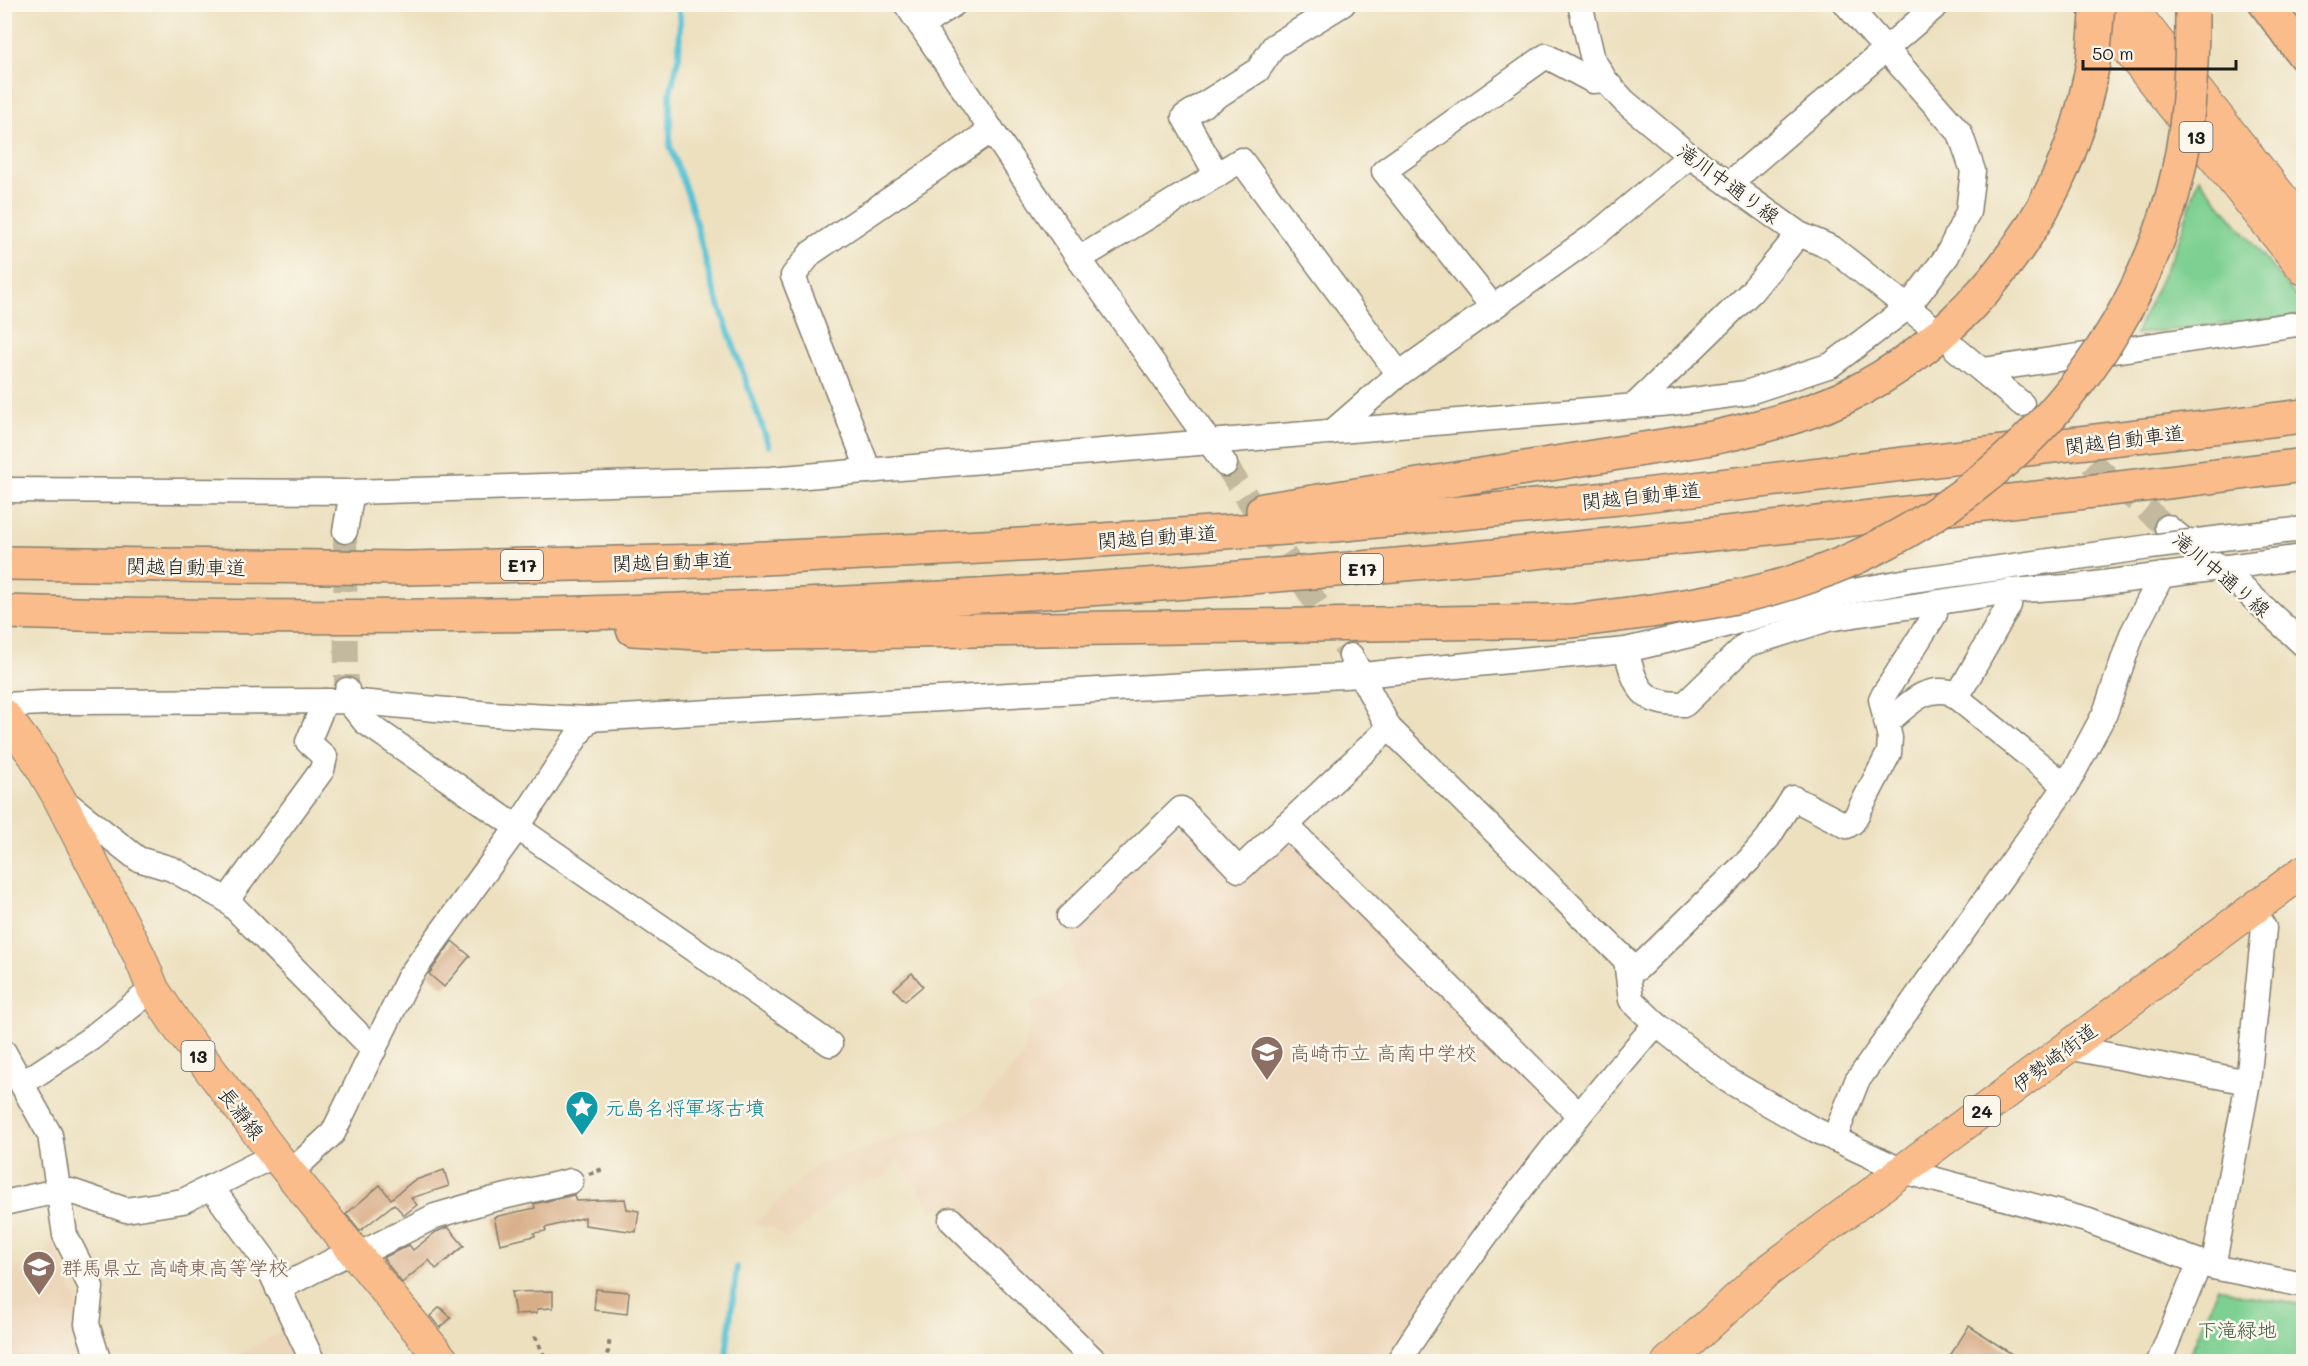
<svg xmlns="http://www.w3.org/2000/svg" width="2308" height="1366" viewBox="0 0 2308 1366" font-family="Mali,'Klee One',sans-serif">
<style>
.built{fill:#edd7bb}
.green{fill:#7ed092;stroke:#4d7657;stroke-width:1.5}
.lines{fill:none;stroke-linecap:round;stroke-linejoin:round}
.stream{stroke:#58c2d4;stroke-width:6}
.building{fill:#d8ae88}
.minor-tunnel{stroke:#c2b99e;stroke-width:24;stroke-dasharray:24 12;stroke-linecap:butt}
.minor-casing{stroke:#847e6e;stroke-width:27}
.major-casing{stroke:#847e6e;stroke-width:34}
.highway-casing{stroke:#847e6e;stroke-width:36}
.path{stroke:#847e6e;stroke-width:4;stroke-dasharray:4.5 4.5;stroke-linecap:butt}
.minor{stroke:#fff;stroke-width:24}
.major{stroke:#fabc8b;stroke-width:32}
.highway{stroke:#fabc8b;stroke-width:33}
.minor-bridge-casing{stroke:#847e6e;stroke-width:27;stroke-linecap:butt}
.highway-bridge-casing{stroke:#847e6e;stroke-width:36;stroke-linecap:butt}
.minor-bridge{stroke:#fff;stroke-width:24}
.highway-bridge{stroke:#fabc8b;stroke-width:33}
.labels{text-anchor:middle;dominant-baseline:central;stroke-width:5;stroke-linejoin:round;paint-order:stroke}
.shield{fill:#fbf7ec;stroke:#5f5e5a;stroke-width:1.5}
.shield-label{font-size:18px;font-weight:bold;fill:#1c1c1c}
.street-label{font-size:20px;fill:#1c1c1c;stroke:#fbf7ec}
.education-label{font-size:20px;fill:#785e54;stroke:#fbf7ec;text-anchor:start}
.culture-label{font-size:20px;fill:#0d838f;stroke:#fbf7ec;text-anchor:start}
.park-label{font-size:20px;fill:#3e5b45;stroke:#fbf7ec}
</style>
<rect width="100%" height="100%" fill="#fbf7ec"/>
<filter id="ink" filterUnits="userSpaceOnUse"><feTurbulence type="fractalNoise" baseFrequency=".0167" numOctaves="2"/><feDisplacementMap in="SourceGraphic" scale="12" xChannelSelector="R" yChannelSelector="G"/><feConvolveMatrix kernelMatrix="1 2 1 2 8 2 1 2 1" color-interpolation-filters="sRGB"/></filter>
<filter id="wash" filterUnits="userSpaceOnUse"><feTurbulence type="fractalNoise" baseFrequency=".008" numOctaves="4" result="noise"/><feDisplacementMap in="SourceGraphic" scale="24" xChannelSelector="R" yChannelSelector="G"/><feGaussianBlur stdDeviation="1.35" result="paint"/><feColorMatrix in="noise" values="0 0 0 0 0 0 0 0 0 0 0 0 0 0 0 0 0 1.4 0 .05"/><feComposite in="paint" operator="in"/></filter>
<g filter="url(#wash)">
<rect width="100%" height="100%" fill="#ece0bf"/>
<!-- built -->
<g class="built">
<polygon points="1183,822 1239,881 1282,843 1295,843 1556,1106 1556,1126 1441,1274 1385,1361 1116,1361 949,1206 933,1211 897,1157 885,1176 845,1190 787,1240 774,1228 754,1224 818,1164 961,1117 977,1108 1023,1057 1033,1004 1080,980 1069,928"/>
<polygon points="52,1238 77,1303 81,1337 89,1361 5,1361 4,1254 38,1290"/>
<polygon points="283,1330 299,1361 228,1361"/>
</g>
<!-- green -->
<g class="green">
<polygon points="2199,178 2303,305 2303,315 2135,334 2178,243"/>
<polygon points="2218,1287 2244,1296 2303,1305 2303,1361 2187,1361"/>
</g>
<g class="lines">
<!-- stream -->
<g class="stream">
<polyline points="677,4 680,16 679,56 670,92 670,146 690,201 712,285 769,446"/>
<polyline points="725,1362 737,1267"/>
</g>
</g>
<g id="blocks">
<!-- building -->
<g class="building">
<polygon points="452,941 470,956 444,987 429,974"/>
<polygon points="912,973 923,986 905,1001 894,989"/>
<polygon points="444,1170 449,1186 411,1198 417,1205 404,1215 394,1204 360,1231 346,1214 380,1185 391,1199 413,1181"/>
<polygon points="574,1195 576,1201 625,1199 627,1209 639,1211 636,1232 585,1225 585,1217 545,1228 546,1231 534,1233 535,1236 500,1244 494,1217 535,1208 534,1204"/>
<polygon points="448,1227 464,1246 436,1269 429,1260 402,1283 383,1258 409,1245 413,1250 436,1232"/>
<polygon points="596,1289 629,1292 627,1314 594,1310"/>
<polygon points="553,1291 553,1308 537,1309 537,1313 515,1314 511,1292"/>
<polygon points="440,1307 451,1318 440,1328 430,1316"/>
<polygon points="1969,1326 2024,1362 1946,1362"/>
</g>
</g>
</g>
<g filter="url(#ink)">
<use href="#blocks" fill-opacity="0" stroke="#847e6e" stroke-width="1.5"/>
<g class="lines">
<!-- minor-tunnel -->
<g class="minor-tunnel">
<polyline points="2063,439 2167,527"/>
<polyline points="1225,464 1351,656"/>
<polyline points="345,531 346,688"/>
</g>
<defs>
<g id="minor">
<polyline points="906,4 1079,259 1225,464"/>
<polyline points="1580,4 1593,60 1605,80 1624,101 1690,156 1799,234 1832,248 1926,322"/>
<polyline points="921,26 954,4"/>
<polyline points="1217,175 1184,117 1258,70 1274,46 1343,4"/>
<polyline points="1729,184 1938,4"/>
<polyline points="1079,259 1241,160 1399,374"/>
<polyline points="1493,307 1384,171 1546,56 1593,81 1605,80"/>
<polyline points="1956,349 2022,404"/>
<polyline points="1983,370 2304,323"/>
<polyline points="1634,406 1751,292 1799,234"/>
<polyline points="1332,432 1399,374 1599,232 1690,156"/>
<polyline points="869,471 793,276 811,253 992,130"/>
<polyline points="4,490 352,492 771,479 1671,403 1746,393 1831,365 1908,307 1947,256 1968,212 1973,171 1960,133 1846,4"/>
<polyline points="2167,527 2222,569 2304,645"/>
<polyline points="345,531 352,492"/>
<polyline points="2222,538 2304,529"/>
<path d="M1626 650C1636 688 1641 705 1685 704L1746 645 1828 619 2011 591 2080 586 2304 557"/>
<polyline points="1351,656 1389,728 1626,960 1631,1000 1656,1024 1726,1079 1809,1127 1903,1171 2086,1220 2213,1267 2304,1285"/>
<polyline points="347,690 348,701 365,722 830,1044"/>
<polyline points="1957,697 2009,605 2011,591"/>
<polyline points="4,705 63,702 348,701 491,714 588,719 1361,675 1626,650 1686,636 1827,596 1913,580 2150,547"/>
<path d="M1887 722C1908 706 1922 686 1950 692L2066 786"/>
<polyline points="64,801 138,859 172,869 227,900 374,1050"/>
<polyline points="1286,825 1578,1114"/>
<polyline points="227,900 322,770 325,757 308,742 325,701"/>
<polyline points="1069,917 1181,809 1239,870 1389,728"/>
<polyline points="1628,973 1638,968 1749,860 1768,838 1793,798 1847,826 1853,822 1889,753 1890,738 1881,699 1935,614 1935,602"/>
<polyline points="2067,1047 2248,1082"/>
<polyline points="4,1052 50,1135 65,1235 91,1287 87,1324 99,1362"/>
<polyline points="23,1083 90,1039 153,989"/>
<polyline points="1834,1139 1857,1081 2066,786 2105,713 2132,634 2162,575"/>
<polyline points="291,1172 333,1133 409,977 517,828 588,719"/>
<polyline points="211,1187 265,1260 313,1362"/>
<polyline points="4,1203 57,1191 71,1191 126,1210 183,1201 275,1155"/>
<polyline points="951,1220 1096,1362"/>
<polyline points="358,1255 435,1216 490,1200 571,1181"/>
<polyline points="2213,1267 2248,1082 2264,928 2253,910"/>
<polyline points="278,1289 354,1250"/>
<path d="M1398 1362C1475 1243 1564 1130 1656 1024"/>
<polyline points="2159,1362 2200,1262"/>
</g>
<g id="major">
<polyline points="2091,4 2304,269"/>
<polyline points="2128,4 2304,226"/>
<polyline points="4,715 34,755 58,796 140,957 153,989 180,1030 275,1155 444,1362"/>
<polyline points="1668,1362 1765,1273 2304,871"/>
</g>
<g id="highway">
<polyline points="2266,4 2304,55"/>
<path d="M1263 510 1712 438C1757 428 1801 417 1843 398 1948 349 2037 247 2074 138 2083 114 2088 88 2093 63"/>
<polyline points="4,563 408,568 704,561 1039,544 1334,525 1619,498 2304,416"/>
<path d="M4 612C772 637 1543 562 2304 465"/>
<polyline points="633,629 714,634 1573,621 1651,611"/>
</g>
</defs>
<!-- minor casing -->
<use href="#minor" class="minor-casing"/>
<!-- major casing -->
<use href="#major" class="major-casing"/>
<!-- highway casing -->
<use href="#highway" class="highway-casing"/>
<!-- path -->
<g class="path">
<polyline points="589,1174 606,1168"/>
<polyline points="535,1336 547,1362"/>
<polyline points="602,1362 608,1352 610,1337"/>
</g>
<!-- minor -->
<use href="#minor" class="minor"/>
<!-- major -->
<use href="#major" class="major"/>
<!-- highway -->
<use href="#highway" class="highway"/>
<defs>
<polyline id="minor-bridge" points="2150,547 2222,538"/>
<g id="highway-bridge">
<polyline points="2093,63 2098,4"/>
<path d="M1651 611C1698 604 1747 597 1793 582 1974 523 2122 379 2173 193 2189 134 2192 73 2192 13"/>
</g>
</defs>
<!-- minor-bridge casing -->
<use href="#minor-bridge" class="minor-bridge-casing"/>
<!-- highway-bridge casing -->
<use href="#highway-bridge" class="highway-bridge-casing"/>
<!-- minor-bridge -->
<use href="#minor-bridge" class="minor-bridge"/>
<!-- highway-bridge -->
<use href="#highway-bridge" class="highway-bridge"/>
</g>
</g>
<!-- icons -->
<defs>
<symbol id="school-pin" viewBox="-11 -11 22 30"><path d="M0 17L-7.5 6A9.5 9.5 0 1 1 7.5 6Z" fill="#8d6e63" stroke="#fbf7ec"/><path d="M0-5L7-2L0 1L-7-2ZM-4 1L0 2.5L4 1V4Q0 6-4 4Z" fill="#fff"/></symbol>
<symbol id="sight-pin" viewBox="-11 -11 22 30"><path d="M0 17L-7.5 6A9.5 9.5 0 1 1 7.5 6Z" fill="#0f9aa8" stroke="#fbf7ec"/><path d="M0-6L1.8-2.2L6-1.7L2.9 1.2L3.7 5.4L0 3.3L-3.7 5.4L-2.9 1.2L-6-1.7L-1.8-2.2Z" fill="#fff"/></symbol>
</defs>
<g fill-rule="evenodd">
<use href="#school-pin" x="1248" y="1033" width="38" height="52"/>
<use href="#sight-pin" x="563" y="1088" width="38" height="52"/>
<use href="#school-pin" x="20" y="1248" width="38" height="52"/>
</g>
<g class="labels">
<!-- shield labels -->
<g class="shield">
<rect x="2179.5" y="122" width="33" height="30" rx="4.5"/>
<rect x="501" y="550" width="42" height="30" rx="4.5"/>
<rect x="1341" y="554" width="42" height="30" rx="4.5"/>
<rect x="181.5" y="1041" width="33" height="30" rx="4.5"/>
<rect x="1964" y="1096" width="36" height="30" rx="4.5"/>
</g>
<g class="shield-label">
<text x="2196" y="137">13</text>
<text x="522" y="565">E17</text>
<text x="1362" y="569">E17</text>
<text x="198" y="1056">13</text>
<text x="1982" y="1111">24</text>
</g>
<!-- street labels -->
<g class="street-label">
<text transform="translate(1729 183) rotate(36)">滝川中通り線</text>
<text transform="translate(2124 439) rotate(-7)">関越自動車道</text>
<text transform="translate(1641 495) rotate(-6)">関越自動車道</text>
<text transform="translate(1157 536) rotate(-4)">関越自動車道</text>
<text transform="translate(672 561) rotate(-2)">関越自動車道</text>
<text transform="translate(186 566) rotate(1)">関越自動車道</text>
<text transform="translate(2222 574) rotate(40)">滝川中通り線</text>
<text transform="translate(2054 1057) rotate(-37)">伊勢崎街道</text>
<text transform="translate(242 1113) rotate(52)">長瀞線</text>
</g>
<!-- education labels -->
<g class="education-label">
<text x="1290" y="1052">高崎市立 高南中学校</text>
<text x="62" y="1267">群馬県立 高崎東高等学校</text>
</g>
<!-- culture labels -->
<g class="culture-label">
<text x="605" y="1107">元島名将軍塚古墳</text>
</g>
<!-- park labels -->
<g class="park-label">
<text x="2237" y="1329">下滝緑地</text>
</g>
</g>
<!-- margin -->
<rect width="2308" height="1366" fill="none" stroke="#fbf7ec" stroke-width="24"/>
<!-- scale -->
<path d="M2083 60v9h153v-9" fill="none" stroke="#1c1c1c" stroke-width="3"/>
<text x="2092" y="60" font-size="18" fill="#1c1c1c" stroke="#fbf7ec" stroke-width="4.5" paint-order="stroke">50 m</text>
</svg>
